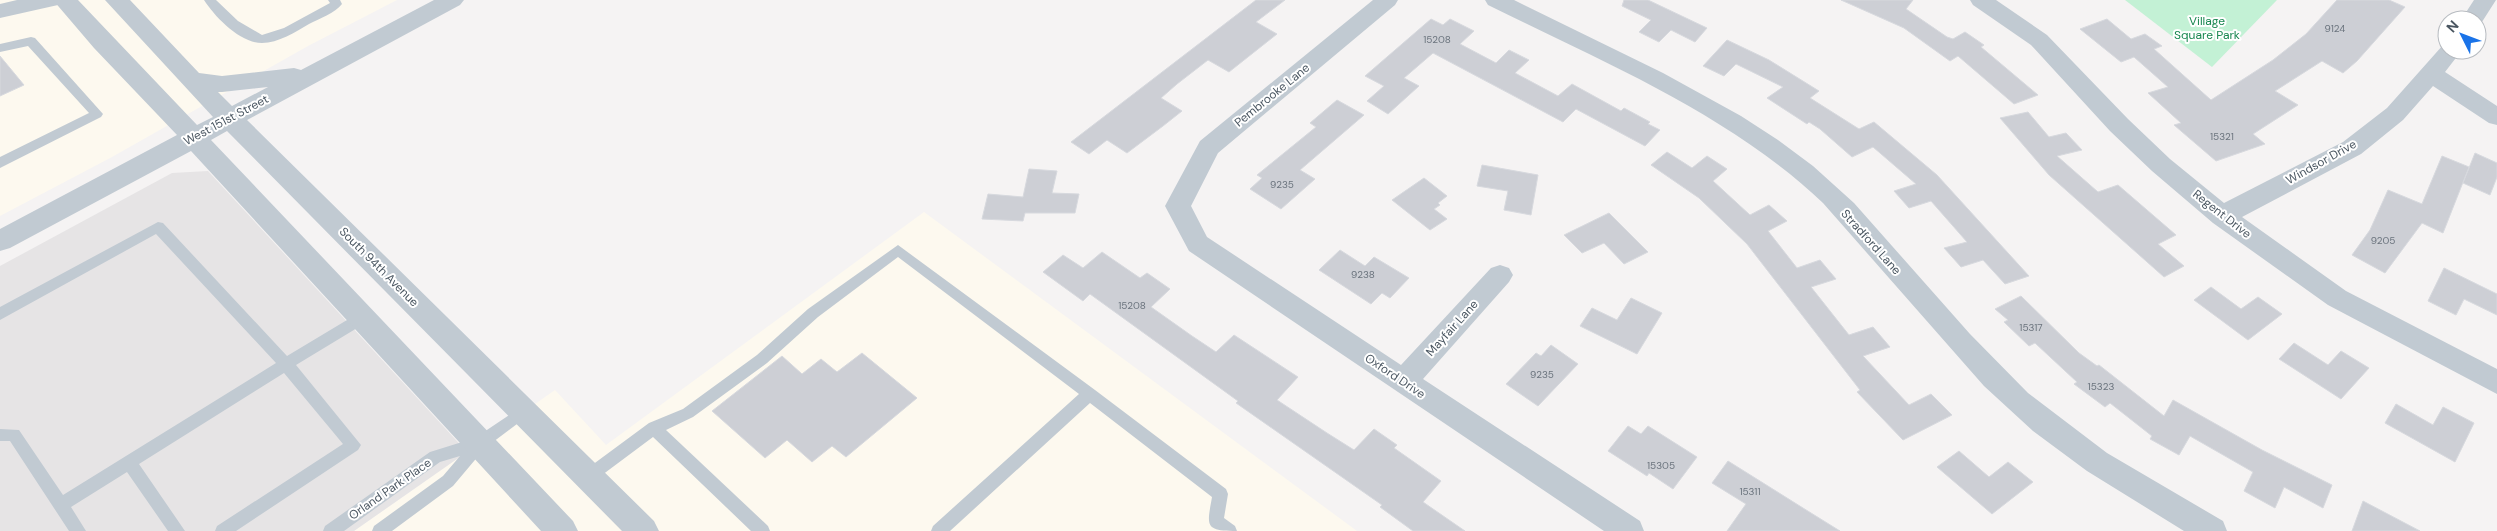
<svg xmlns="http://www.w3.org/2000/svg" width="2497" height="531" viewBox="0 0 2497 531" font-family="'DM Sans',sans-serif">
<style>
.commercial{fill:#fdf9ef}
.education{fill:#e6e4e5}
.green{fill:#c3f1d5}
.building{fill:#cdcfd5;stroke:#d7d9de}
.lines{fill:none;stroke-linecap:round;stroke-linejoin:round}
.service{fill:#c1cad2;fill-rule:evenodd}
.minor{fill:#c1cad2;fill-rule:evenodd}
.tertiary{fill:#c1cad2;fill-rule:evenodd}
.labels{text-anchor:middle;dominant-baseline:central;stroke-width:4;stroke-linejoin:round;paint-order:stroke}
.number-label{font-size:10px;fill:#6b747e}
.park-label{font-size:12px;fill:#17864f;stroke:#fff}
.street-label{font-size:12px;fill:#4a5661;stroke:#fff}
</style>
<rect width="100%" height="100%" fill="#f5f3f3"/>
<!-- commercial -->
<g class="commercial">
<polygon points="0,0 397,0 308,46 112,157 0,216"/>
<polygon points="924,212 1357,531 354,531 555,390 606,445"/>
</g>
<!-- education -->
<polygon class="education" points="208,171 467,452 354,531 0,531 0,266 172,173"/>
<!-- green -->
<polygon class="green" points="2125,0 2277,0 2212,67"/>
<!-- building -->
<g class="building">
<polygon points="1256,0 1285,0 1256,22 1277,34 1229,72 1208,60 1177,84 1161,98 1182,111 1163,126 1127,153 1107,140 1089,154 1071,142"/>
<polygon points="1624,0 1648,0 1707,28 1695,42 1671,30 1659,42 1639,32 1651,20 1622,6"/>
<polygon points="1841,0 1913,0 1906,9 1947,37 1953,39 1965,32 1984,45 1981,47 2038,95 2014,104 1958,56 1950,61 1904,28"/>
<polygon points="2337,0 2389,0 2405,7 2357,61 2343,73 2322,61 2275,91 2298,105 2253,134 2265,144 2216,161 2174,125 2181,123 2148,93 2168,87 2134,57 2121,62 2080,29 2107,19 2131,39 2145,34 2162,46 2154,49 2211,100 2273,60 2306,34"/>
<polygon points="1431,19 1443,25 1450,19 1474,31 1460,44 1496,63 1509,50 1529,60 1515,73 1558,96 1572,84 1621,111 1624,108 1650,122 1648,124 1660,130 1645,146 1576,109 1563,122 1433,53 1404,78 1419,86 1388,114 1367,101 1384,86 1365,76"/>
<polygon points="1727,40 1769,60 1819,91 1810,98 1859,129 1874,122 1937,175 2029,276 2005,284 1983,260 1961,267 1944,248 1967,242 1931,201 1909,208 1894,191 1916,184 1873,147 1852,157 1820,129 1809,122 1807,124 1767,98 1783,87 1736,64 1724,76 1703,66"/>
<polygon points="0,56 24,85 0,96"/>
<polygon points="1337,100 1364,115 1300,170 1315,179 1281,209 1250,189 1262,178 1257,175 1316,127 1310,123"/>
<polygon points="2028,112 2049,137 2066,133 2082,150 2057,156 2098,192 2118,185 2176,235 2158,244 2184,266 2164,277 2049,175 2000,118"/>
<polygon points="1667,152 1692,168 1707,156 1727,169 1713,181 1750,215 1769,205 1787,221 1768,231 1797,268 1820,260 1836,279 1811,287 1849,335 1873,327 1890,347 1863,356 1909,405 1931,394 1952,415 1903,440 1857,392 1860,390 1747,244 1699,198 1651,165"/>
<polygon points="2475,153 2497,163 2497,177 2490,195 2463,183"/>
<polygon points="2442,156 2469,167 2443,233 2422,223 2385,273 2352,255 2370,230 2388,190 2422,204"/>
<polygon points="1482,165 1538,175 1531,215 1504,210 1508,191 1477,186"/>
<polygon points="1029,169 1057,171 1052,193 1079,194 1075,213 1025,213 1023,221 982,219 988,194 1023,197"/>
<polygon points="1424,178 1447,196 1438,203 1440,205 1434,209 1447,219 1430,230 1392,200"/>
<polygon points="1609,213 1648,252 1624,264 1604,243 1582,253 1564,235"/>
<polygon points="1340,250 1365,266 1374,257 1409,278 1390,298 1382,293 1371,304 1319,270"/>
<polygon points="1102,252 1140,278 1147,273 1170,289 1151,307 1192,336 1216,352 1234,335 1298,377 1277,400 1327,433 1354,450 1374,429 1397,445 1394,448 1441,481 1423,502 1465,531 1413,531 1380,507 1382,505 1236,403 1238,401 1090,294 1083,301 1043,272 1063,255 1083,268"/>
<polygon points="2444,268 2497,294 2497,315 2464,299 2456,315 2428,301"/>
<polygon points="2211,287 2241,309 2258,297 2282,314 2248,340 2194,300"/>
<polygon points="2021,296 2079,353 2097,366 2099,365 2164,416 2173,400 2262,450 2332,485 2323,508 2284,487 2275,508 2244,491 2253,472 2190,436 2179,455 2150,439 2152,436 2110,403 2105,407 2074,384 2077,382 2035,343 2029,346 2004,322 2008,320 1995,309"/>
<polygon points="1631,298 1662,313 1637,354 1580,326 1592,308 1617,320"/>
<polygon points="2294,343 2328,365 2341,351 2369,368 2341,399 2279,359"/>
<polygon points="1551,345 1578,364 1538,406 1506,384 1536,353 1541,356"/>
<polygon points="862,353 917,398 846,457 832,446 812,462 787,440 765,458 712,411 782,356 802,374 821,359 837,372"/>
<polygon points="2396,404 2433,425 2443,407 2474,423 2455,462 2385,423"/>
<polygon points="1628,426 1641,434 1648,426 1697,457 1673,489 1649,473 1647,476 1608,451"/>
<polygon points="1959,451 1989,477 2008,462 2033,482 1992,514 1937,467"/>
<polygon points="1728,461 1803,508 1840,531 1727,531 1746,504 1712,483"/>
<polygon points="2363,501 2420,531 2352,531"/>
</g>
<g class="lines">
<!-- service -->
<g class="service">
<path d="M204 0H216L238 21 262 35 284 28 330 3 328 0H340L342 4C335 13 319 19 309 24 296 32 278 43 262 43 240 43 215 17 204 0Z"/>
<polygon points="31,37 35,38 103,114 101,117 0,168 0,157 89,113 28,46 0,52 0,44"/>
<polygon points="158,222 163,223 287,356 357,314 367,314 369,318 367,322 296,365 361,445 358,450 236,531 215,531 217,526 343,444 284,373 139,464 185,531 168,531 127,472 71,507 86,531 69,531 10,441 0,441 0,429 19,430 63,495 276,363 156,234 0,320 0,307"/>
<path d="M898 245 1095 390 1226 489 1228 494 1224 518 1235 526 1237 531C1204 531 1207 526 1212 497L1090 403 950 531H931L933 526 1079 394 898 257 818 317 767 363 693 417 666 430 768 526 770 531H751L653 437 594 481 589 483 584 481 581 476 584 471 649 423 683 409 757 355 808 309Z"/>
<polygon points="524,405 529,407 531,411 529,415 485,448 453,486 392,531 372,531 374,526 443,476 460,456 440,462 344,531 323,531 325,526 430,452 475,438"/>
</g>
<!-- minor -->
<g class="minor">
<polygon points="17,0 61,0 58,5 0,18 0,4"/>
<polygon points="1373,0 1398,0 1395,5 1218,153 1191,206 1207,237 1401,365 1491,268 1500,265 1509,268 1513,275 1509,282 1423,379 1640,521 1644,531 1604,531 1189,251 1165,206 1200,141"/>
<path d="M1485 0H1514L1663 73 1741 116 1778 140 1813 166 1854 203 1970 334 2028 393 2107 453 2223 521 2227 531H2184L2087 471 2033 431 1984 386 1823 203C1729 114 1603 62 1488 5Z"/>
<polygon points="1970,0 1996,0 2047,35 2128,119 2170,159 2224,203 2343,142 2387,108 2443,45 2447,43 2447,50 2462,50 2445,72 2497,106 2497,125 2489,123 2433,86 2403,120 2361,154 2242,217 2346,291 2497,369 2497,394 2328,305 2213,223 2152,171 2110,131 2031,45 1973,5"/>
<polygon points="2474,0 2496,0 2480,25 2477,26 2477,20 2461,20"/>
</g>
<!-- tertiary -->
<path class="tertiary" d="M53 0H78L197 125 213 117 105 0H130L199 73 222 76 294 68 301 70 434 0H464L460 5 247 120 654 521 659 531H622L227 131 211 140 573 521 578 531H541L191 151 10 248 0 251V229L177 135 94 48ZM268 87 232 106 218 92H222Z"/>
</g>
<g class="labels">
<!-- number labels -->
<g class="number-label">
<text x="2335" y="28">9124</text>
<text x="1437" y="39">15208</text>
<text x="2222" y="136">15321</text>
<text x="1282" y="184">9235</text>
<text x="2383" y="240">9205</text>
<text x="1363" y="274">9238</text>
<text x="1132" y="305">15208</text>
<text x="2031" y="327">15317</text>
<text x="1542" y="374">9235</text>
<text x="2101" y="386">15323</text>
<text x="1661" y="465">15305</text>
<text x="1750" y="491">15311</text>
</g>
<!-- park labels -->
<g class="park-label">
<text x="2207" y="21">Village<tspan x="2207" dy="14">Square Park</tspan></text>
</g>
<!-- street labels -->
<g class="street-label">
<text transform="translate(1272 95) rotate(-39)">Pembrooke Lane</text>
<text transform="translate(226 120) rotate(-28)">West 151st Street</text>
<text transform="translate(2321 162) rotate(-29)">Windsor Drive</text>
<text transform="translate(2222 214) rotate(38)">Regent Drive</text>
<text transform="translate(1871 242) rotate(48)">Stradford Lane</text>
<text transform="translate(379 267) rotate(45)">South 94th Avenue</text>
<text transform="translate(1452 328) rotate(-48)">Mayfair Lane</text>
<text transform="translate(1395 376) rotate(34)">Oxford Drive</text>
<text transform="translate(390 489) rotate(-35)">Orland Park Place</text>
</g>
</g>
<!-- north arrow -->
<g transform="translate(2462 35) rotate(312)"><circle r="24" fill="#ffffff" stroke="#b7bbc0"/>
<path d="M0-4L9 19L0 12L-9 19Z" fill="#1a73e8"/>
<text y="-8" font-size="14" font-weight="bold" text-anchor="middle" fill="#4a5661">N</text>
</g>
</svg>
